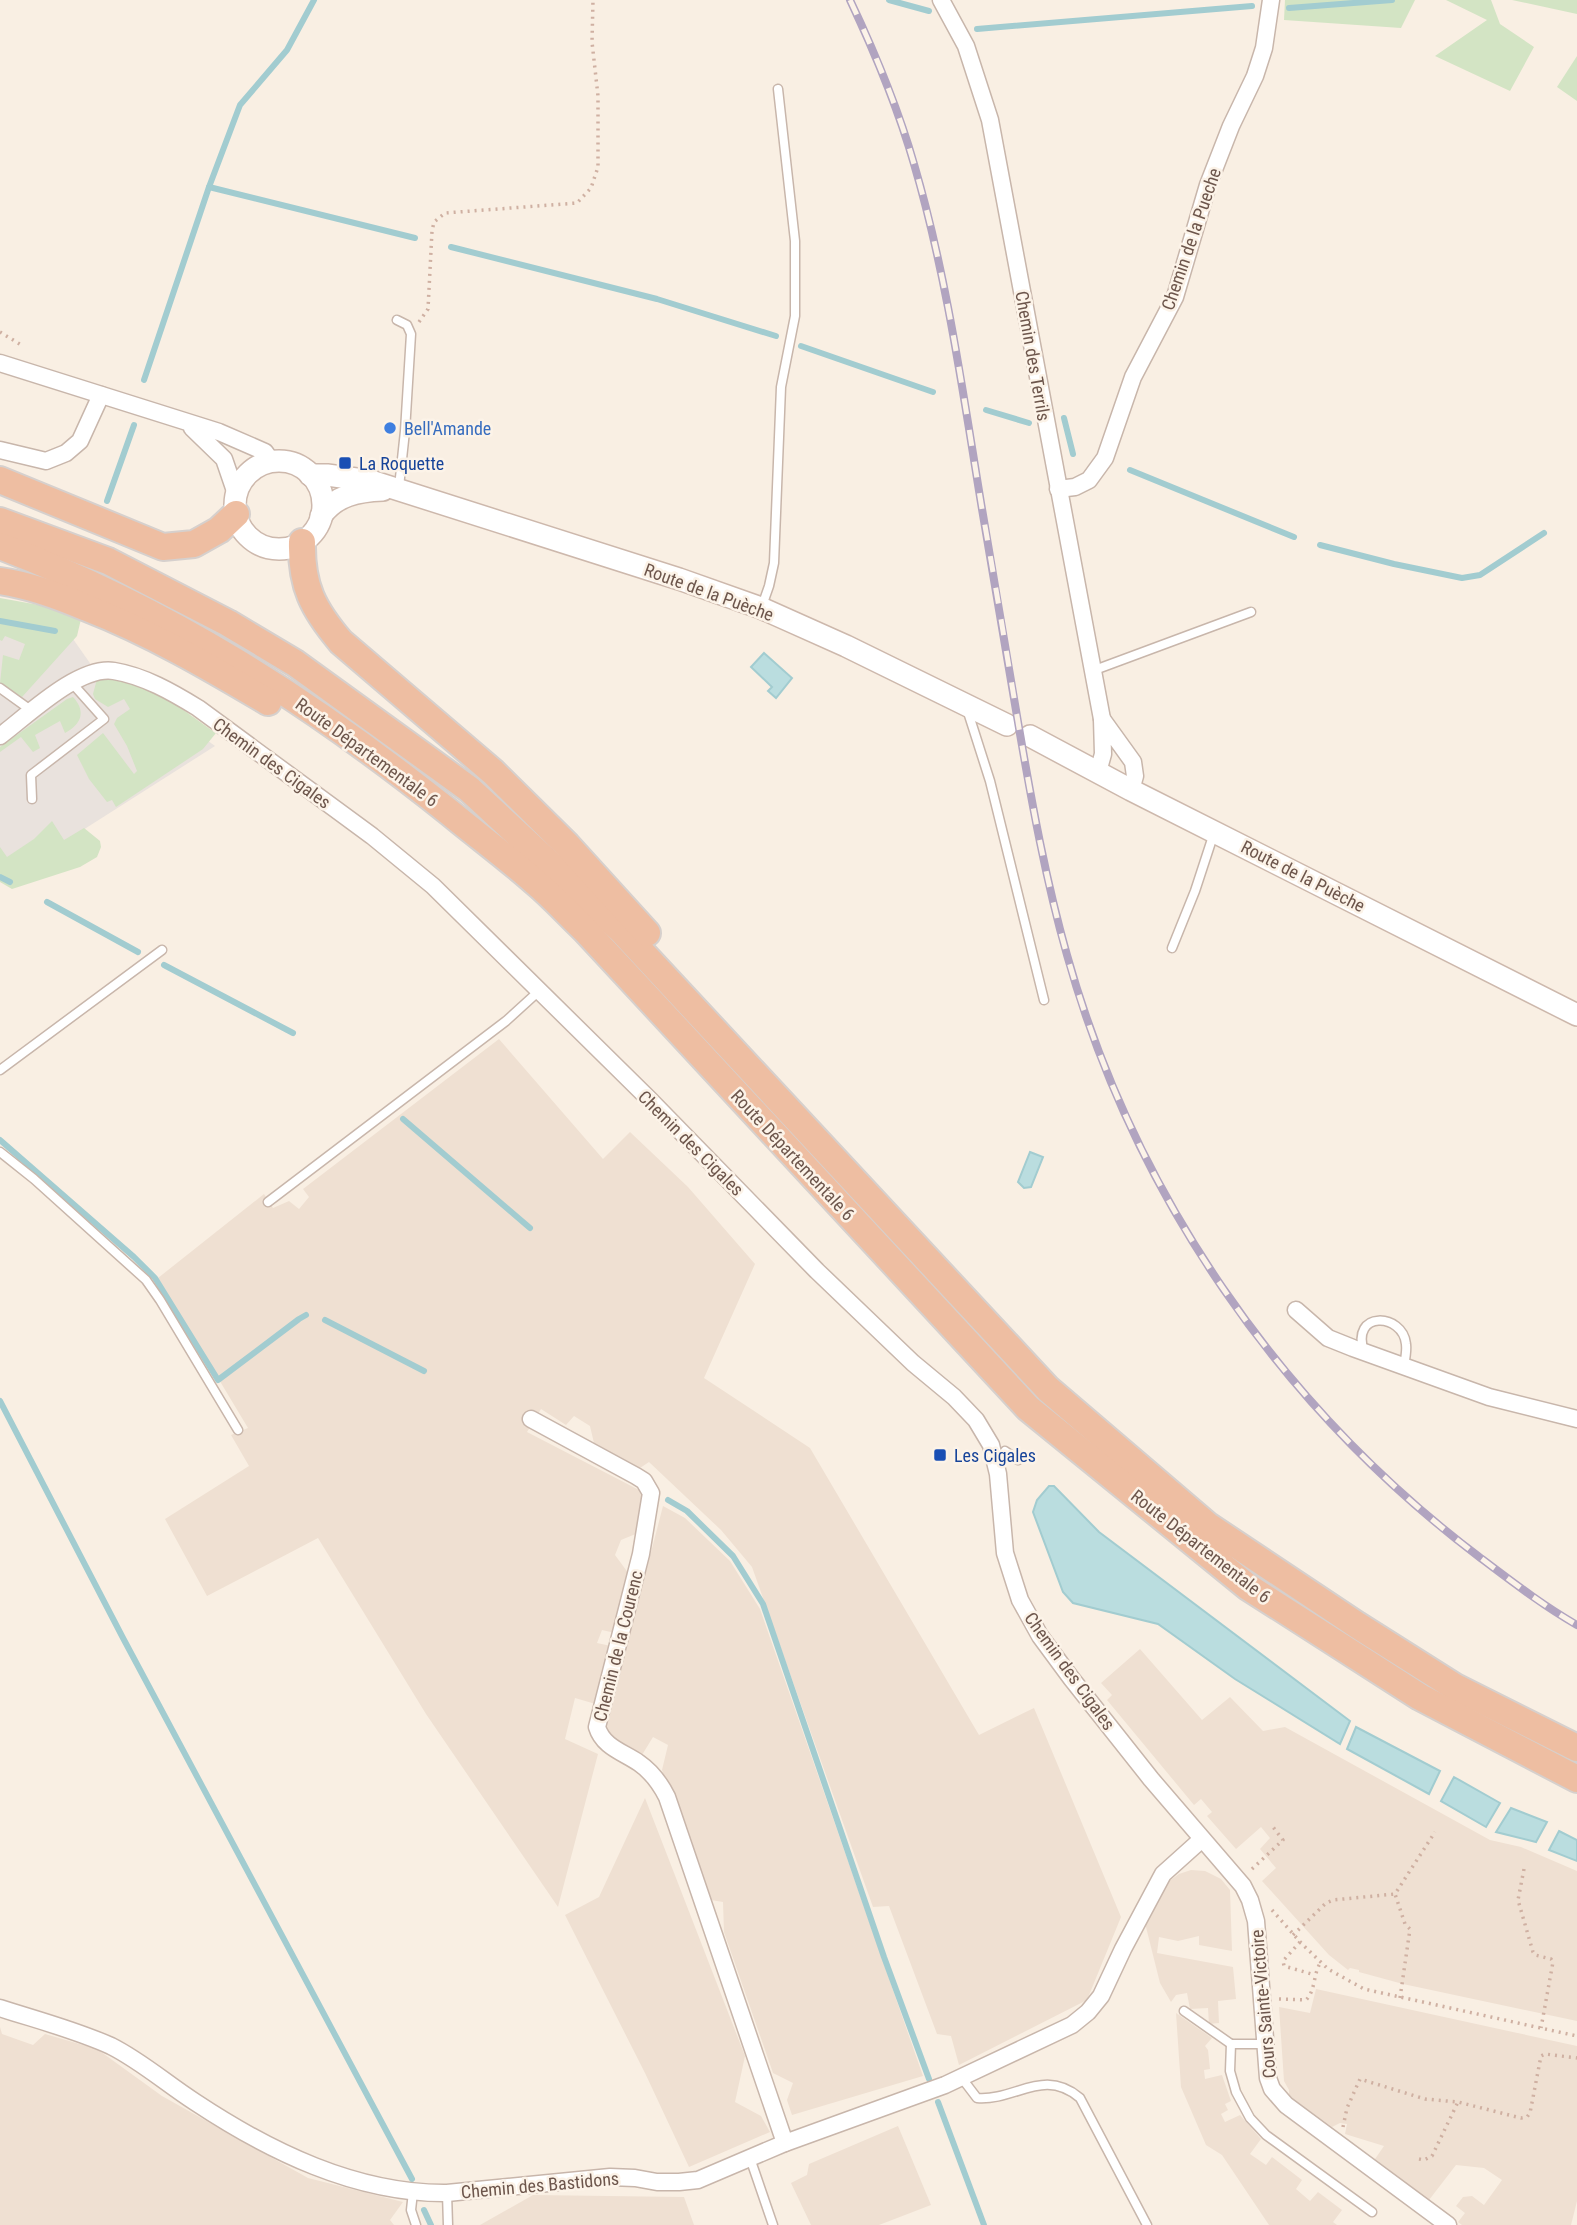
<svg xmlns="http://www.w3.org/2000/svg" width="1577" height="2225" viewBox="0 0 1577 2225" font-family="'Roboto Condensed',sans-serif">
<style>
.residential{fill:#efe0d2}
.industrial{fill:#e9e2dd}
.green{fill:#d3e4c4}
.water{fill:#badddf;stroke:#a2ccd0;stroke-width:2}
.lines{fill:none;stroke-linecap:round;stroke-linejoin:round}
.stream{stroke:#a2ccd0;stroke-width:6}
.service-casing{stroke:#c8b6ab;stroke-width:11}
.minor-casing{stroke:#c8b6ab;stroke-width:19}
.secondary-casing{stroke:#cdb8ac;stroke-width:24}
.trunk-casing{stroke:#d6d0cd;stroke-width:30}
.path{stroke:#cfb0a2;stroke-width:3.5;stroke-dasharray:2 5;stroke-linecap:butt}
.service{stroke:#fff;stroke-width:8}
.minor{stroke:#fff;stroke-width:16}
.secondary{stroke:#fff;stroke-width:21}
.trunk{stroke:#eebea2;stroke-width:26}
.rail-casing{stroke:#b1a4c0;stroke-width:8}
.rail{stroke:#fcf3e8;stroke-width:5;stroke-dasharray:16;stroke-linecap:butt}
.shop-dot{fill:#3f7fe0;stroke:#fcf3e8;stroke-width:2.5}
.transit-dot{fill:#1a4fb4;stroke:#fcf3e8;stroke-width:2.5}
.labels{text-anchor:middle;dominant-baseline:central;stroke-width:5;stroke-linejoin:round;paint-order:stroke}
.street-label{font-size:18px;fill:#6d564c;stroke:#fcf3e8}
.shop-label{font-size:18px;fill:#366cbe;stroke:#fcf3e8;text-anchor:start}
.transit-label{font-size:18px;fill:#164399;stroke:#fcf3e8;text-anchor:start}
</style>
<rect width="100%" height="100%" fill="#f9efe3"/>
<!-- residential -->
<g class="residential">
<polygon points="499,1039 603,1159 630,1132 688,1187 755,1264 704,1378 810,1448 979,1735 1034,1708 1121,1917 1087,2000 959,2065 951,2036 937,2034 889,1906 873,1907 752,1567 721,1530 649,1462 640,1468 594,1443 590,1426 574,1416 566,1425 541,1409 527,1432 639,1490 646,1507 638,1533 621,1540 615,1555 629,1574 615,1633 602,1630 597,1643 611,1646 599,1705 575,1698 565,1739 598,1754 558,1907 426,1714 318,1538 207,1596 165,1519 249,1466 231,1435 248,1428 158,1278 264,1194 273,1208 289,1201 299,1209 309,1197 303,1189"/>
<polygon points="663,1506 685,1518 730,1561 760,1609 923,2076 792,2115 787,2100 793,2083 773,2073 724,1932 723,1902 711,1900 662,1770 668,1745 653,1737 642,1755 612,1742 605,1730"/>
<polygon points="1140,1649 1202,1720 1230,1697 1263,1731 1285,1727 1490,1840 1521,1847 1577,1871 1577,2021 1403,1984 1359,1972 1359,1970 1350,1968 1348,1970 1329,1955 1262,1881 1276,1868 1260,1849 1270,1838 1261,1827 1236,1849 1207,1816 1212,1812 1201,1799 1194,1805 1107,1700 1112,1695 1101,1683"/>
<polygon points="645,1798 745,2056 735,2102 761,2116 770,2132 689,2167 645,2073 565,1915 599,1897"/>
<polygon points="1191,1870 1205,1871 1221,1879 1230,1890 1232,1951 1199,1945 1199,1936 1178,1941 1159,1937 1157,1953 1233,1967 1236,1999 1218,2001 1219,2023 1209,2024 1208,2008 1190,2009 1187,1993 1176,1995 1171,2002 1160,1983 1145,1923 1168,1882 1179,1874"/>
<polygon points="1316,1989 1577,2046 1577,2201 1571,2225 1462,2225 1458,2222 1465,2213 1456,2206 1463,2197 1472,2196 1484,2205 1502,2180 1484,2168 1456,2165 1429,2200 1375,2159 1384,2146 1345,2134 1347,2124 1340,2123 1332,2127 1289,2096 1289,2090 1284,2081 1279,2007 1310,2013"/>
<polygon points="1176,2013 1212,2038 1205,2046 1208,2050 1210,2069 1204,2070 1205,2079 1222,2075 1231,2101 1225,2104 1228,2110 1221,2114 1225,2122 1240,2115 1261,2139 1250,2154 1266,2165 1272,2157 1302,2180 1296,2189 1310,2201 1318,2192 1342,2210 1333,2222 1337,2225 1269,2225 1222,2155 1206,2145 1181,2087"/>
<polygon points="0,2027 2,2034 33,2045 45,2034 97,2049 162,2096 308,2178 403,2202 390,2220 394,2225 0,2225"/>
<polygon points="898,2126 931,2205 879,2225 811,2225 791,2183 807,2175 809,2164"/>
<polygon points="533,2195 684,2197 694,2225 480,2225"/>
</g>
<!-- industrial -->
<polygon class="industrial" points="0,613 66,629 106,686 159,705 215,746 9,877 0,872"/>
<!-- green -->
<g class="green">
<polygon points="1285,0 1415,0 1401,28 1284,20"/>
<polygon points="1446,0 1491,0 1500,24 1534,47 1510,91 1435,56 1487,20"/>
<polygon points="1512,0 1577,0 1577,14"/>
<polygon points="1577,56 1577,101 1557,87"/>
<polygon points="0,598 39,605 81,619 77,636 22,697 0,683 3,655 19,660 25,644 5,636 2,641 0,640"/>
<path d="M109 677C151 682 182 710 216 733L203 749 116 807 112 800 107 802 89 779 77 755 103 733 134 774 137 771 127 746 114 724 117 718 130 709 124 699 108 707 95 699 93 694 97 679Z"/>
<path d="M73 697C86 711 82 724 65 733L60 721 35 735 40 748 33 752 21 737 0 752V747L67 699Z"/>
<polygon points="52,821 64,840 84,828 100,841 101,847 97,857 80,867 12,889 0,882 0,847 7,857 34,839"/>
</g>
<!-- water -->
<g class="water">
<polygon points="764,653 792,678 776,698 768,691 772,687 751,667"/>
<polygon points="1030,1152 1043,1157 1031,1187 1024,1188 1018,1182"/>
<polygon points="1049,1486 1054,1486 1099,1532 1350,1721 1340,1744 1235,1679 1158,1624 1073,1603 1063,1592 1033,1512 1037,1500"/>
<polygon points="1356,1727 1440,1771 1429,1794 1347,1749"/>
<polygon points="1454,1777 1500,1803 1486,1827 1441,1801"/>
<polygon points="1511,1808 1547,1822 1536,1842 1496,1832"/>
<polygon points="1559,1831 1577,1840 1577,1861 1549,1850"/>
</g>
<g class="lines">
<!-- stream -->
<g class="stream">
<polyline points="889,0 929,11"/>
<polyline points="1289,8 1392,0"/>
<polyline points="977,29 1252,6"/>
<polyline points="209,187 240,105 287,50 314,0"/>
<polyline points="451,247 657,299 776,336"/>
<polyline points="801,346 933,392"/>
<polyline points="144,380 209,187 415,238"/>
<polyline points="986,410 1029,423"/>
<polyline points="1064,418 1073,454"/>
<polyline points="1130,470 1294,537"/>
<polyline points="107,501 134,425"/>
<polyline points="1320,545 1394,564 1462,578 1480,575 1544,533"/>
<polyline points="0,621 55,631"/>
<polyline points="0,877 10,882"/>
<polyline points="47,902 138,952"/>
<polyline points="164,965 293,1033"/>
<polyline points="403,1119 530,1228"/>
<polyline points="0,1140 134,1257 155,1278 218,1380 299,1319 306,1315"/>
<polyline points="325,1320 424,1371"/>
<polyline points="0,1401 123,1638 412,2179"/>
<polyline points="668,1500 687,1511 733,1556 763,1604 884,1957 929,2079"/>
<polyline points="938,2102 984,2225"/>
<polyline points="424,2210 431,2225"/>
</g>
<defs>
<g id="service">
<polyline points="397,320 407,325 411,334 405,431 399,487"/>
<polyline points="762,606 769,586 774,563 781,387 795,316 795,241 778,89"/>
<polyline points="1092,671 1251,612"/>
<polyline points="0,688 32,711"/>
<polyline points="967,709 990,781 1044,1000"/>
<polyline points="32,799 31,775 104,719 71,682"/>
<polyline points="1172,948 1195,891 1214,833"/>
<polyline points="0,1070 162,950"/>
<polyline points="0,1152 34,1179 146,1280 160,1300 238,1430"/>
<polyline points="268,1202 506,1021 539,991"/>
<path d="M1364 1352C1350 1310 1403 1313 1406 1344 1407 1352 1405 1359 1404 1366"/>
<polyline points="1005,1451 1018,1460"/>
<polyline points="1184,2011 1231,2044"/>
<polyline points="1265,2044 1231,2044 1230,2071 1236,2092 1250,2118 1266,2135 1372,2212"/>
<path d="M961 2077 977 2098C1016 2101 1043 2067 1080 2098L1147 2225"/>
<polyline points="750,2158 773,2225"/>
<polyline points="413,2192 411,2210 416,2225"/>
<polyline points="447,2193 448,2225"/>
</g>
<g id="minor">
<polyline points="941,0 966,46 990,120 1102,719"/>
<polyline points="0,363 219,432 265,452 272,462"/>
<polyline points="192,428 224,459 236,494"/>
<polyline points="0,450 46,461 66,453 80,441 101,395"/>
<polyline points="1058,489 1075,487 1089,480 1105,458 1133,377 1175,297 1208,185 1231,126 1255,76 1264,48 1271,0"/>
<path d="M0 736C27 716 79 665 114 671 144 676 172 692 198 708L372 836 433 886 649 1099 817 1271 913 1363 954 1397 976 1420 991 1445 998 1474 1005 1553 1020 1600 1040 1636 1071 1678 1151 1779 1243 1886 1250 1900 1256 1921 1268 2078 1272 2089 1286 2105 1448 2225"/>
<polyline points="1098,772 1103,754 1102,719 1133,762 1135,776 1131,790"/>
<polyline points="1296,1310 1328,1338 1353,1348 1489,1397 1577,1419"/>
<path d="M531 1419 636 1476 644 1481 651 1493 641 1554 597 1727C603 1747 623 1752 639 1763 652 1772 660 1783 667 1797L785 2143"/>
<path d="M0 2008C37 2020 76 2030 111 2046 141 2061 167 2084 195 2102 269 2151 356 2194 447 2193L610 2177 635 2178 657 2182H679L698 2180 785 2143 945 2085 1072 2025 1088 2012 1101 1996 1123 1949 1163 1874 1202 1839"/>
</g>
<g id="secondary">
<circle cx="279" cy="505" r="44"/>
<polyline points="310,475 327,475 371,481 679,579 761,608 846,646 1007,725"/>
<path d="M321 516C336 495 358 491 383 490"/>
<polyline points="1030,736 1131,790 1577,1015"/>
</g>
<g id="trunk">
<polyline points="0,480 163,547 194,544 219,530 236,514"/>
<polyline points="0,521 108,561 228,623 295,663 469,789 621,930 1048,1389 1207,1525 1357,1625 1455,1687 1577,1748"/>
<path d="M302 542C301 586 313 609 341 642L493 772 567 845 647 933"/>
<path d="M0 546C166 609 310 701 449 812 478 836 508 858 535 882 553 897 568 914 585 930L1028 1408 1248 1587 1420 1697 1577 1779"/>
<path d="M0 581C30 585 59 596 87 608 151 633 209 667 268 702"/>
</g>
</defs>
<!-- service casing -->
<use href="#service" class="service-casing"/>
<!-- minor casing -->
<use href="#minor" class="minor-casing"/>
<!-- secondary casing -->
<use href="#secondary" class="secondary-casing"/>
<!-- trunk casing -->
<use href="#trunk" class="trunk-casing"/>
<!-- path -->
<g class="path">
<polyline points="419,322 428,309 432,231 434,222 445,213 577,203 591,188 598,167 598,96 592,42 593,0"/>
<polyline points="0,332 23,346"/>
<polyline points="1252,1869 1283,1840 1273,1827"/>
<polyline points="1524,1869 1518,1900 1533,1952 1535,1955 1551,1959 1553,1962 1541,2028"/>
<polyline points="1272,1910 1302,1944 1328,1969 1364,1989 1577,2036"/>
<polyline points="1293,1935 1326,1903 1333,1900 1395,1894"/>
<polyline points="1300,1942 1283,1961 1284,1966 1315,1975"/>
<polyline points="1400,1998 1410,1929 1405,1924 1395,1894 1435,1832"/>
<path d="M1279 1999 1306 2000C1316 1990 1313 1973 1321 1962"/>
<polyline points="1343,2127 1347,2108 1360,2079 1425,2099 1458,2102 1521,2118 1527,2117 1530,2113 1541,2056 1545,2054 1577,2058"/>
<polyline points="1419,2159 1424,2160 1432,2156 1458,2102"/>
</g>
<!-- service -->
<use href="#service" class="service"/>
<!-- minor -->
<use href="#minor" class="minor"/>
<!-- secondary -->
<use href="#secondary" class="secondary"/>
<!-- trunk -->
<use href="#trunk" class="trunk"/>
<defs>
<path id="rail" d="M850 0C875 53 898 108 914 164 947 276 963 394 982 509 995 582 1007 655 1019 728 1032 804 1046 881 1067 955 1134 1194 1280 1406 1478 1556 1510 1580 1542 1605 1577 1625"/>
</defs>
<!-- rail casing -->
<use href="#rail" class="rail-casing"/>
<!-- rail -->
<use href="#rail" class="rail"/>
</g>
<!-- markers -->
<circle class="shop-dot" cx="390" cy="428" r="7"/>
<g class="transit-dot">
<rect x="338" y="456" width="14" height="14" rx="3.5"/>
<rect x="933" y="1448" width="14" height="14" rx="3.5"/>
</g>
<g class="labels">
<!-- street labels -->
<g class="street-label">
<text transform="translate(1191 239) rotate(-71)">Chemin de la Pueche</text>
<text transform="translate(1033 356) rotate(80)">Chemin des Terrils</text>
<text transform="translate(709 592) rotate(20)">Route de la Puèche</text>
<text transform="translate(367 752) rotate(36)">Route Départementale 6</text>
<text transform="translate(272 763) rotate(36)">Chemin des Cigales</text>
<text transform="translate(1303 876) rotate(27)">Route de la Puèche</text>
<text transform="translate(691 1143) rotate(45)">Chemin des Cigales</text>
<text transform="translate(793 1155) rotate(47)">Route Départementale 6</text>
<text transform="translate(1201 1546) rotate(38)">Route Départementale 6</text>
<text transform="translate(618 1646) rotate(-76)">Chemin de la Courenc</text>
<text transform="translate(1070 1671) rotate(54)">Chemin des Cigales</text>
<text transform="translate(1263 2004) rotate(-95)">Cours Sainte-Victoire</text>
<text transform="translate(540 2185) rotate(-5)">Chemin des Bastidons</text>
</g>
<!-- shop labels -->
<g class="shop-label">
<text x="404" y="428">Bell'Amande</text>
</g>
<!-- transit labels -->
<g class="transit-label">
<text x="359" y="463">La Roquette</text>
<text x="954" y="1455">Les Cigales</text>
</g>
</g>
</svg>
